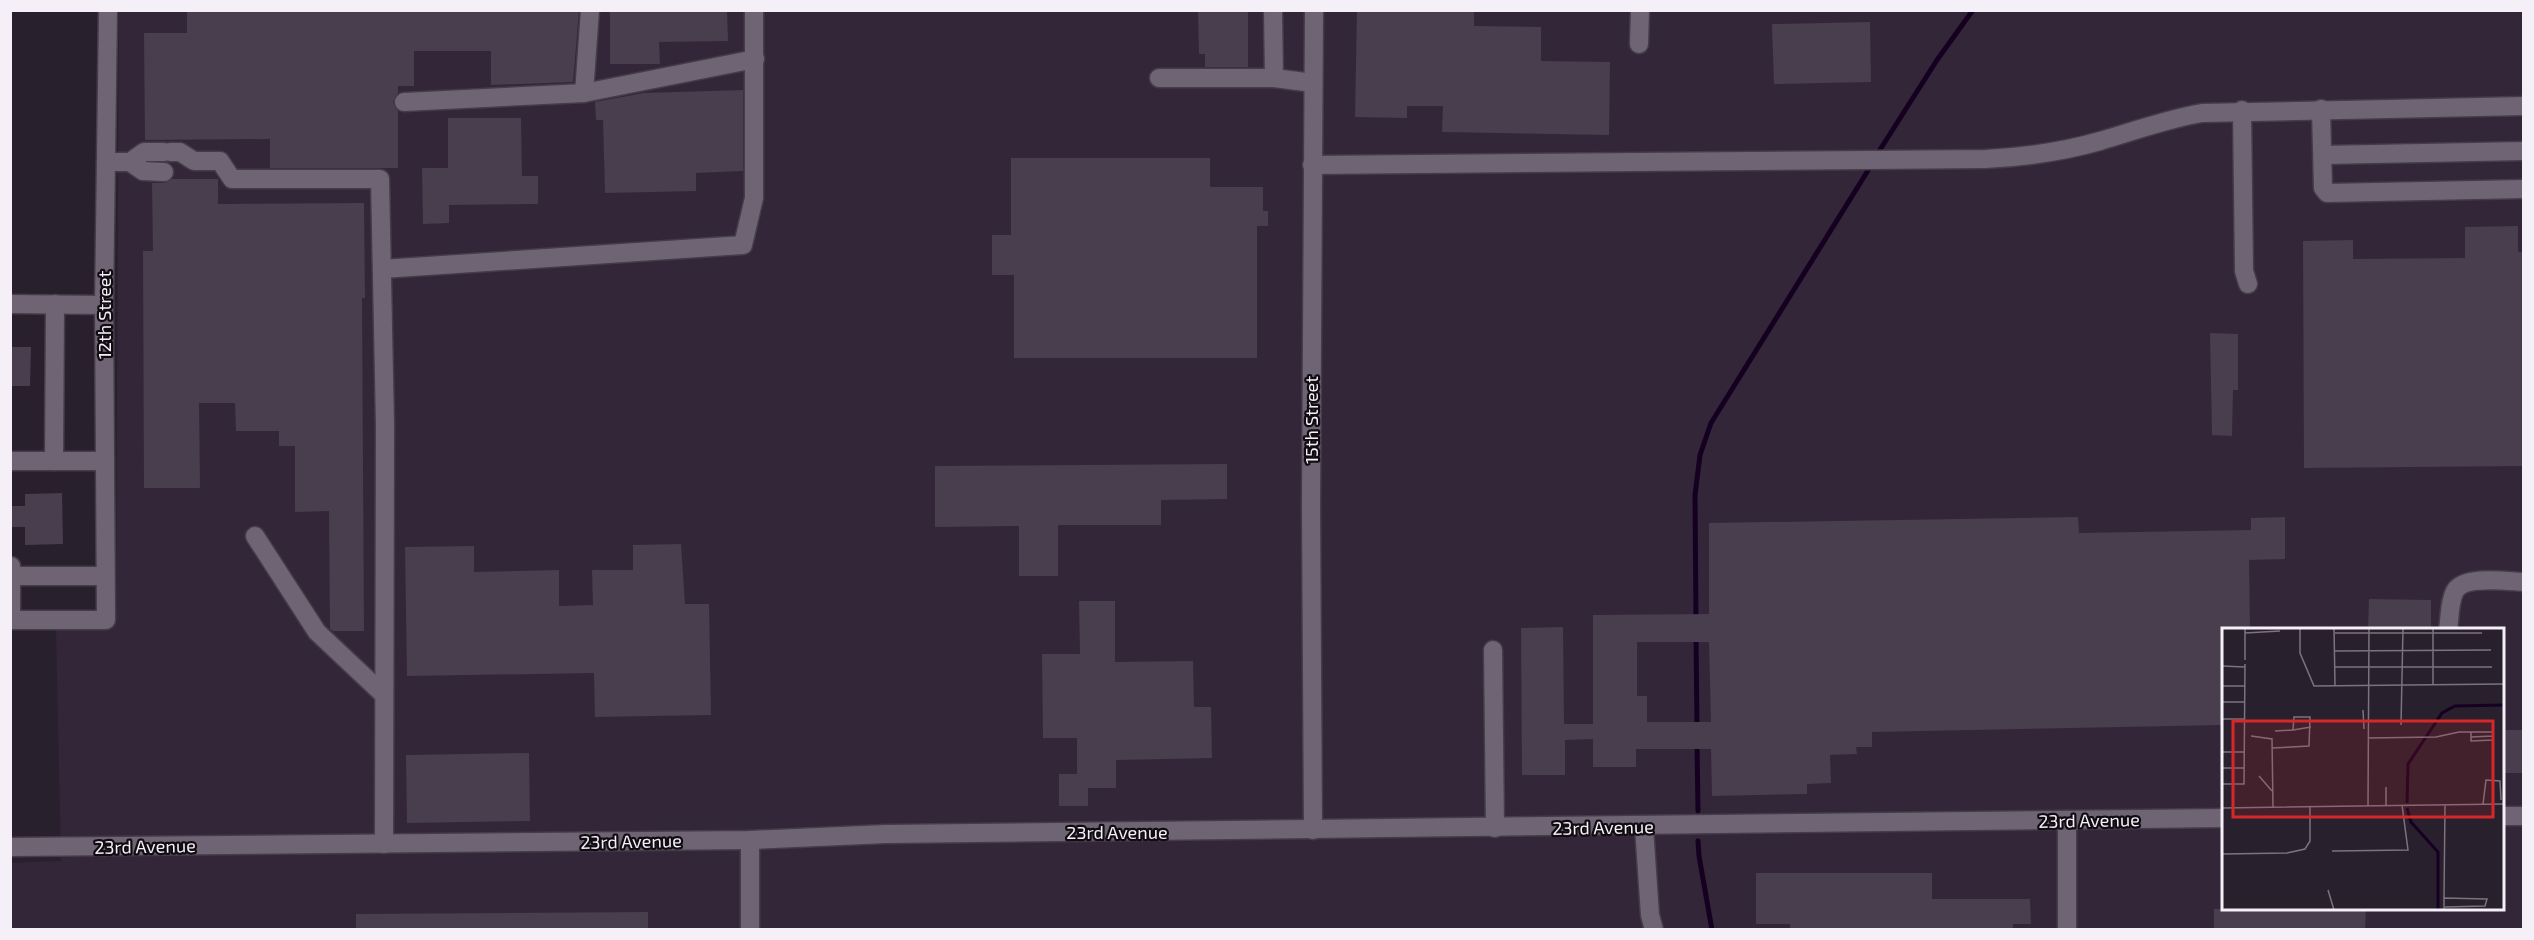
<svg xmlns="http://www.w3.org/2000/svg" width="2534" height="940" viewBox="0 0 2534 940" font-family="'Exo 2',sans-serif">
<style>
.built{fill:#332639;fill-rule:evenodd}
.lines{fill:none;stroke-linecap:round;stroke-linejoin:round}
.stream{stroke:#160022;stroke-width:5}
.building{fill:#483e4d;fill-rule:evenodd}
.minor-casing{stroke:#443c48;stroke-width:21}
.minor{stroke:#6f6474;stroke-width:18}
.labels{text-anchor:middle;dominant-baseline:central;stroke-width:4.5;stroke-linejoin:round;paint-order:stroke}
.street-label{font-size:18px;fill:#f5eff8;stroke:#100c12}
.inset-river{fill:none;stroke:#160022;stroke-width:3}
.inset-road{fill:none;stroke:#7b737f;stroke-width:1.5}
.view{fill:#d62828;fill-opacity:0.15;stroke:#d62828;stroke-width:3}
.inset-edge{fill:none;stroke:#f5eff8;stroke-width:3}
</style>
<rect width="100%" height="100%" fill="#29202e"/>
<!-- built -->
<path class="built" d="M119 11H2523V929L11 930 10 863 61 861 56 630 114 618 116 606ZM2224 630H2502V908H2224Z"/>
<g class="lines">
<!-- stream -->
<g class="stream">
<polyline points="1876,156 1937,60 1973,10"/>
<polyline points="1696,620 1695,495 1700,455 1711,423 1872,164"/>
<polyline points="1696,635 1697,728"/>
<polyline points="1697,743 1698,811"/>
<polyline points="1698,841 1699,856 1712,930"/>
</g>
</g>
<!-- building -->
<g class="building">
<polygon points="187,10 579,10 573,82 491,85 491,51 414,51 414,86 398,86 398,93 393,102 398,111 398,168 270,168 270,139 145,140 144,33 187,33"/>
<polygon points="610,10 727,10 728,41 659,42 660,64 610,64"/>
<polygon points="1198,10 1248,10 1248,67 1205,67 1205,54 1199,54"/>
<polygon points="1357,10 1474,10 1474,26 1541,27 1541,61 1610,62 1609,135 1442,132 1443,106 1407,106 1407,118 1355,117"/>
<polygon points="1870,22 1871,82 1774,84 1772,24"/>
<polygon points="743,90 743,171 696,173 696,191 605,193 603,120 596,120 595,102 644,93"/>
<polygon points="448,118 521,118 522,176 538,176 538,204 449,205 449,223 423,224 422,168 448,168"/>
<polygon points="1011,158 1210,158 1210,187 1263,187 1263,211 1268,211 1268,226 1257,226 1257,358 1014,358 1014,275 992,275 992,235 1011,235"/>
<polygon points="172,179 218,179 218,204 364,203 365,298 362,298 364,631 333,631 330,629 329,511 295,512 295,446 279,446 279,431 236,431 235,403 199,403 200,488 144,488 143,251 153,251 152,183 164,183"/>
<polygon points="2518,226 2518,252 2523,252 2523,466 2304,468 2303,241 2353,240 2353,259 2465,258 2465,227"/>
<polygon points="2210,333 2238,334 2238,390 2233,390 2232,436 2212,435"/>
<polygon points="10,347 31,347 30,386 10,386"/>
<polygon points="1227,464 1227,499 1161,500 1161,525 1058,525 1058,576 1019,576 1019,526 935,527 935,466"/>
<polygon points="62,493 63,544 25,545 25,527 12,527 11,506 25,506 25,494"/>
<path d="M2078 517 2079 533 2251 530V518L2285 517V559L2249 560 2250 630H2223V725L1872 732V747H1856L1857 754 1830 755 1831 783 1807 784V794L1712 796 1711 749H1636V767H1593V739L1565 740V775H1522L1521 628 1563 627 1564 724H1593V615L1709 614V523ZM1637 642H1709L1711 722H1647V696H1637Z"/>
<polygon points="681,544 685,604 709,604 711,715 595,717 594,673 407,676 405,547 474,546 474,572 559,570 559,606 593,605 592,570 633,570 633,545"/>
<polygon points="2369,599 2431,600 2431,630 2368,630"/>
<polygon points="1079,601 1115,601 1115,662 1193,661 1194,707 1211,707 1212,758 1116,760 1116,788 1088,788 1088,806 1059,806 1059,774 1077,774 1077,738 1043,738 1042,654 1080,654"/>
<rect x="2502" y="730" width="21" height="43"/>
<polygon points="529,753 530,821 407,823 406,755"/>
<polygon points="1756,873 1932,873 1932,899 2030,899 2031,924 2013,924 2013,930 1790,930 1790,924 1756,924"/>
<polygon points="2214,909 2366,909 2365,930 2214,930"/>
<polygon points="648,912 648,930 356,930 356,914"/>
</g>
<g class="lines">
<defs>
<g id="minor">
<polyline points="1273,10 1274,78"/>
<polyline points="1639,44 1640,10"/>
<polyline points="1159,78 1274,78 1313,83"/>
<polyline points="584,93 755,59"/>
<polyline points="404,102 584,93 590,10"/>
<polyline points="2321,109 2323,188 2327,193 2524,189"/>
<polyline points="2242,110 2244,271 2248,284"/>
<polyline points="170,152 180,152 194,161 220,161 232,179 380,179 385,425 384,844"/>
<polyline points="2323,155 2524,151"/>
<polyline points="106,162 130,162 144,152 164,152"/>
<polyline points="130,162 143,171 164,172"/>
<path d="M1312 165 1985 159C2024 157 2062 152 2100 141 2134 131 2167 119 2202 113L2524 106"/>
<polyline points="382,269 743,245 754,198 754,10"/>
<polyline points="10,304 104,305"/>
<polyline points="10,461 105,461"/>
<polyline points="54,461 55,304"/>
<polyline points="255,536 317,632 383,694"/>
<polyline points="11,566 11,620"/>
<polyline points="11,576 105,576"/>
<polyline points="10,620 106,620 104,305 108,10"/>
<path d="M2448 630C2450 618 2449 602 2455 591 2464 575 2506 581 2524 582"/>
<polyline points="1493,650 1495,828"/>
<polyline points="2502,816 2524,816"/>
<polyline points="1644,827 1650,915 1654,930"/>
<polyline points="1313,830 1311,506 1314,10"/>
<polyline points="10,847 750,840 886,834 2224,818"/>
<polyline points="750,930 750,840"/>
<polyline points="2067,930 2067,820"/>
</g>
</defs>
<!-- minor casing -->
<use href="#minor" class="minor-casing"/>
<!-- minor -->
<use href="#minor" class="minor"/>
</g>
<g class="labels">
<!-- street labels -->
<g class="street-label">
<text transform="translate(104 315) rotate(-90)">12th Street</text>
<text transform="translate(1311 420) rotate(-90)">15th Street</text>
<text transform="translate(2089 820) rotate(-1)">23rd Avenue</text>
<text transform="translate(1603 827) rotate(-1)">23rd Avenue</text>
<text x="1117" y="832">23rd Avenue</text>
<text transform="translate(631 841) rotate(-1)">23rd Avenue</text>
<text transform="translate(145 846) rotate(-1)">23rd Avenue</text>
</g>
</g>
<!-- overview -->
<g transform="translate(2222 628)">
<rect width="282" height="282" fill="#29202e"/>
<path class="inset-river" d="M185 175 186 136 220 85 233 78 282 77M185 180 189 194 216 224V282"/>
<path class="inset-road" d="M78 0V25L92 58 281 56M112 0 113 57M23 5 58 3M113 5H260M112 23 269 22M23 32V0M0 38 23 39M112 39H270M211 56V0M0 58H23M0 74H23M141 82 142 101M0 91H23M179 97 181 0M71 102 89 99M29 108 50 111 51 179M249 109 271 108M146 110 214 109 237 104H271V112L249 113V104M50 120 87 118 88 89H72L71 102 53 103M0 124H22M0 140H22M37 148 50 163M0 156H22L23 36M164 159V178M261 176 264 152 278 153 279 172M146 178 147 0M0 180 282 176M110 223 186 222 180 177M0 226 65 225 83 221 88 213V179M106 262 112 282M222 270 223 177M222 282V270L265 271 263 278 223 279"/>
<path class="view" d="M11 93H271V189H11Z"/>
<rect width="282" height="282" class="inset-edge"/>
</g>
<!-- border -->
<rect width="2534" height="940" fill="none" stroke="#f5eff8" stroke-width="24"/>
</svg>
